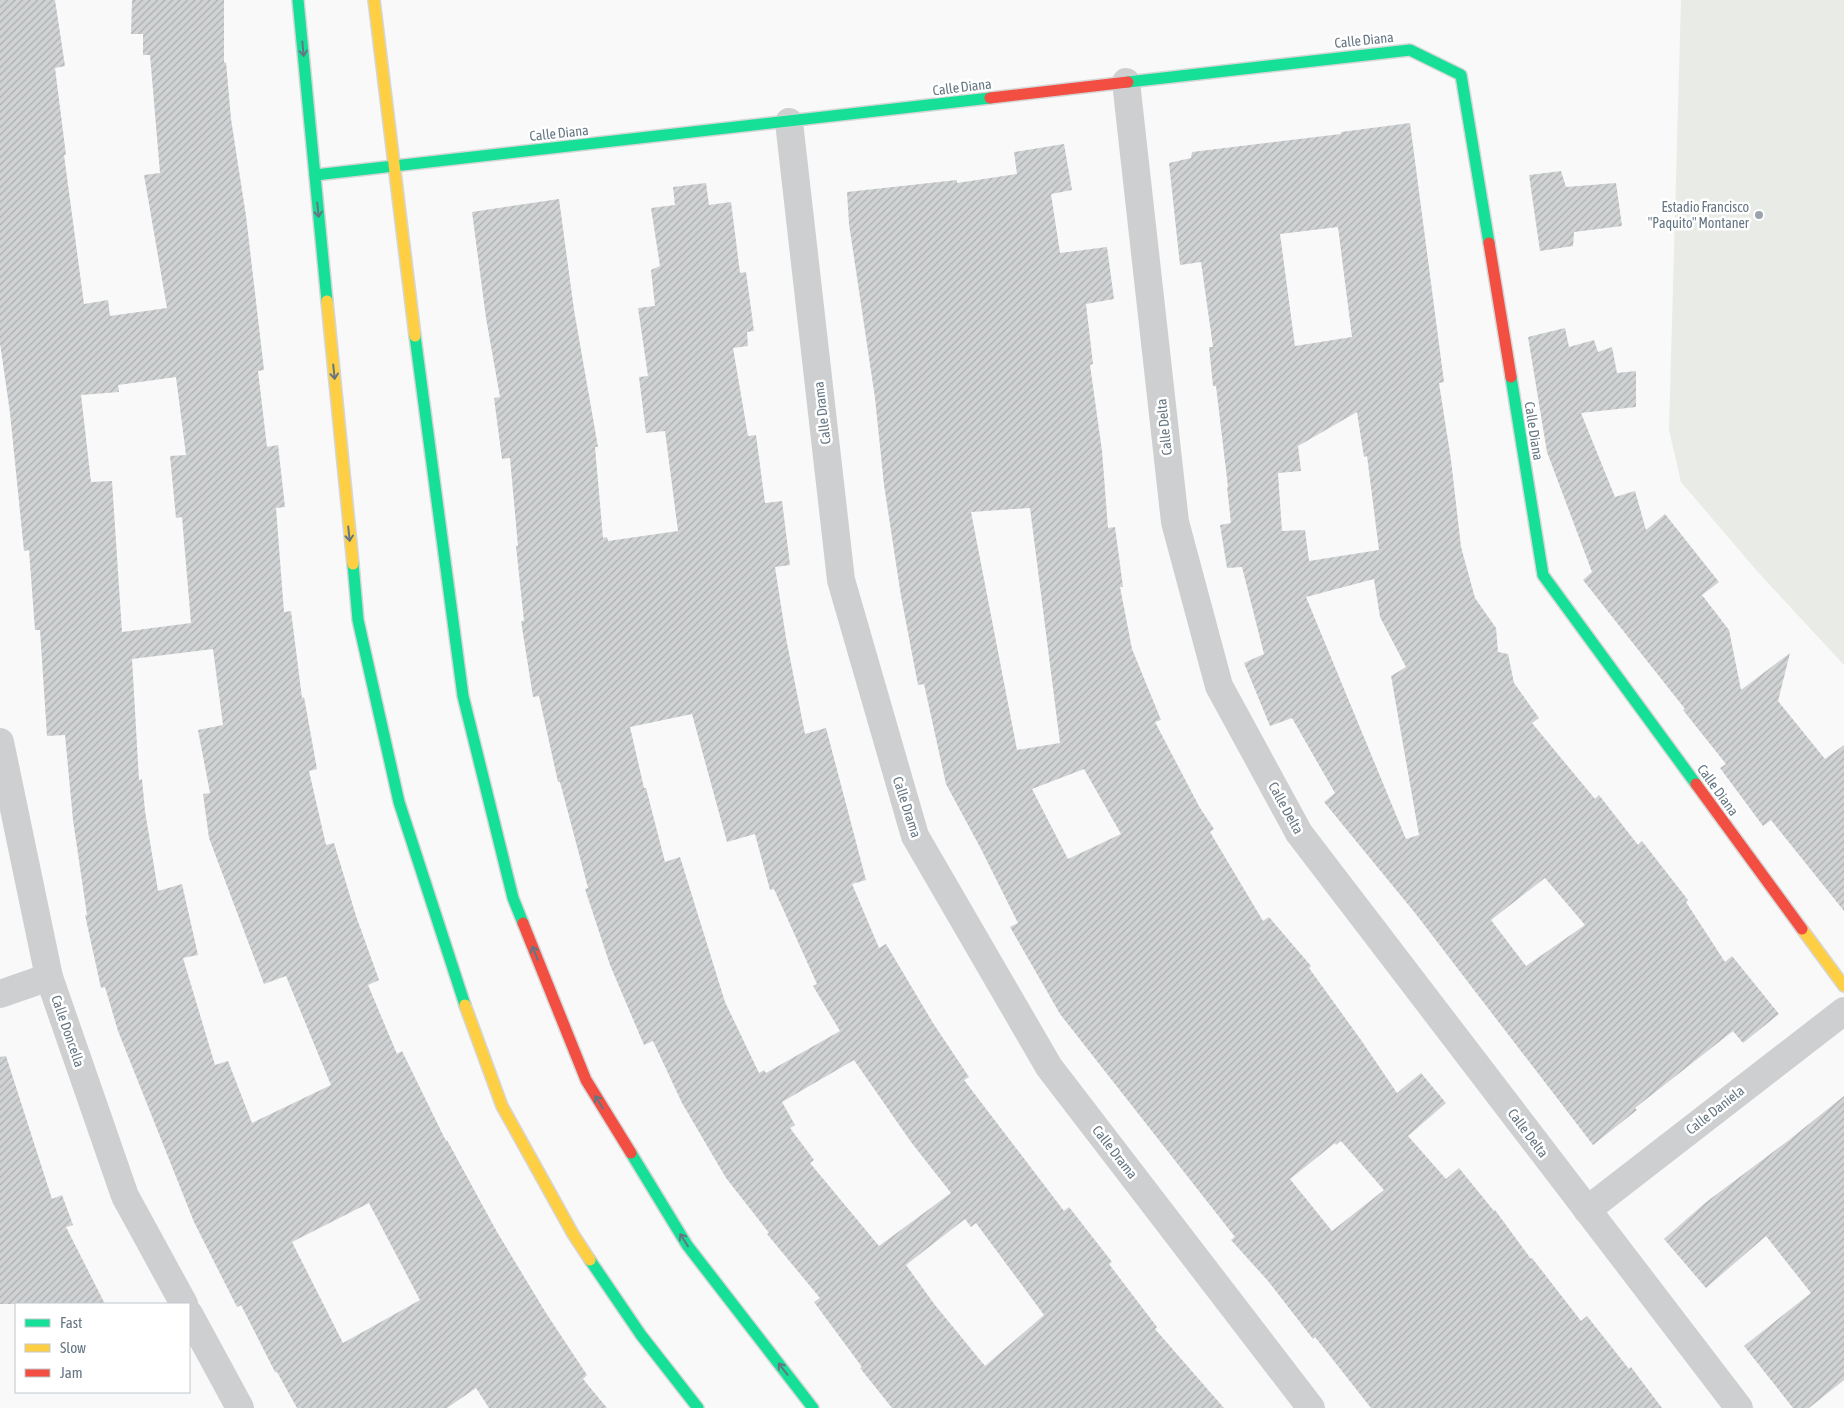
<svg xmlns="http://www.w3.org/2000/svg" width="1844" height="1408" viewBox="0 0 1844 1408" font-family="'Asap Condensed',sans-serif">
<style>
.green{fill:#e8ebe6}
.building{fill:url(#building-hatch);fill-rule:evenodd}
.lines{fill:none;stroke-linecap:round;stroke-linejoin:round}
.fast-casing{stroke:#d5d6d7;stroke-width:14}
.slow-casing{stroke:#d5d6d7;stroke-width:14}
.jam-casing{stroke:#d5d6d7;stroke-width:14}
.street{stroke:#cecfd0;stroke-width:28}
.fast{stroke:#16e098;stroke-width:11}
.slow{stroke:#ffcf43;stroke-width:11}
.jam{stroke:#f24e42;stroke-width:11}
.oneway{stroke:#657683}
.poi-dot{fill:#99a4ac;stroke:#fff;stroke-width:2}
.labels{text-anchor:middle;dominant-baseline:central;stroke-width:5;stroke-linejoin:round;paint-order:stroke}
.street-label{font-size:14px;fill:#657683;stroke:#fff}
.poi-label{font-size:14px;fill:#657683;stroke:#fff;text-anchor:end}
</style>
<defs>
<pattern id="building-hatch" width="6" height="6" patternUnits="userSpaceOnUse" patternTransform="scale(1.25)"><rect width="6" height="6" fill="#d0d2d3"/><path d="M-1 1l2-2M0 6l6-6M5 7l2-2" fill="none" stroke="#acafb1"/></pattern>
</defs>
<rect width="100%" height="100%" fill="#f9f9f9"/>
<!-- green -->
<polygon class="green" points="1681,0 1844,0 1844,665 1757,571 1681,482 1669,430"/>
<!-- building -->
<g class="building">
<path d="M0 0H55L65 66 55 68 66 155H64L84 304 108 300 110 316 167 308 144 175 160 173 150 55H143V34H131L132 0H224V63L226 62 231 119 246 216 264 370 258 371 267 447 278 445 285 507 276 508 284 612 291 611 302 698 304 697 317 769 309 771 326 845 334 843 356 916 379 980 368 985 397 1054 402 1051 446 1141 447 1140 497 1232 546 1313 587 1375 583 1379 607 1408H489L476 1388 447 1408H297L277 1372H275L241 1305 237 1307 194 1222 118 1031 105 987 101 988 85 915H87L73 820 65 735 47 736 40 630H35L29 550 24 551 10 413 0 343ZM176 377 186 455 170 456 176 518 182 517 191 623 122 632 112 481 91 482 81 395 119 392 118 385ZM213 649 223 725 198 730 210 793 203 794 209 838 264 984 286 976 331 1085 252 1123 228 1061 215 1065 183 958 198 955 182 884 158 891 145 811 142 779 139 780 132 659ZM369 1203 420 1300 343 1343 292 1242Z"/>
<path d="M1410 123 1444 382 1439 383 1451 460 1461 547 1475 598 1496 628 1498 652 1508 654 1514 683 1539 718 1532 723 1595 799 1599 795 1638 845 1642 841 1688 900 1686 902 1725 962 1732 956 1779 1014 1743 1043 1733 1031 1635 1108 1637 1110 1593 1145 1415 913 1324 802 1335 793 1292 718 1270 726 1244 663 1264 654 1242 567 1227 568 1220 525 1231 523 1227 487H1228L1216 386H1213L1209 347H1213L1201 262 1180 265 1169 163 1191 158 1192 152 1341 134V132ZM1338 227 1352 337 1295 346 1280 234ZM1357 412 1364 457 1367 456 1379 550 1309 561 1305 530 1282 531 1278 473 1301 471 1298 446ZM1374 579 1380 617 1406 667 1391 676 1419 835 1406 839 1306 597ZM1545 878 1585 925 1526 966 1491 920Z"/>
<path d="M1064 144 1072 190 1051 194 1060 253 1107 247 1114 299 1086 304 1093 364 1090 365 1102 451 1108 528 1115 527 1123 587H1120L1132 649 1161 720 1155 722 1200 808 1214 829 1210 832 1263 921 1269 917 1311 966 1309 968 1361 1040 1397 1093 1421 1073 1446 1103 1408 1136 1446 1179 1459 1168 1494 1211 1495 1210 1531 1259 1532 1258 1581 1321 1587 1316 1629 1369 1631 1367 1662 1408H1371L1315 1337 1313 1339 1268 1281 1231 1240 1235 1237 1060 1014 1010 927 1018 923 981 849 946 784 924 684 918 685 901 596 884 485 875 398 849 224 847 192 957 180V183L1017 174 1014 152ZM1030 508 1060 743 1017 750 971 512ZM1084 769 1121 834 1068 859 1032 789ZM1341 1141 1384 1190 1332 1231 1290 1179 1335 1143 1336 1145Z"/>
<polygon points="1561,171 1566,187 1616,183 1622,226 1574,232 1573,246 1540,251 1529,175"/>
<path d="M706 183 709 205 731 202 740 273 746 272 754 331 747 332 748 346 733 348 748 436 756 435 765 503 782 501 790 565 775 567 786 638 805 734 826 728 866 880 852 884 879 948 886 944 933 1023 969 1077 964 1080 1064 1211 1069 1207 1112 1262 1109 1264 1157 1327 1155 1329 1224 1408H892L860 1368 862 1367 814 1302 820 1298 767 1234 769 1233 726 1178 682 1103 653 1041 644 1045 610 965 585 889 588 888 560 782H558L539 696 533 697 521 621H524L516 546H518L510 458 502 459 494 398 500 397 486 318 472 212 559 199 574 310 598 447H595L603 538 607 537 608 541 678 531 665 431 646 433 639 377 648 376 638 308 655 306 651 270 660 266 651 208 675 205 673 187ZM692 714 727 842 755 834 770 890 774 889 817 984 813 986 840 1031 766 1073 764 1070 759 1073 725 1002 680 857 665 862 646 788H644L630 727ZM854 1060 911 1142 951 1193 879 1246 810 1163 814 1160 790 1128 795 1125 782 1102ZM965 1219 971 1227 976 1223 1044 1315 985 1366 935 1305 906 1265Z"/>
<polygon points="1565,328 1569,347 1594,340 1598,352 1612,347 1617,373 1636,371 1636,407 1581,413 1615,497 1635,491 1646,530 1665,514 1719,582 1702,595 1729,630 1741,690 1790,653 1778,701 1825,759 1844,745 1844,911 1771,820 1763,826 1720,768 1726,764 1683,710 1685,709 1583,580 1592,572 1547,452 1528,337"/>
<polygon points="6,1056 52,1199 62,1195 73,1225 66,1227 105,1304 0,1304 0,1057"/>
<polygon points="1844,1096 1844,1380 1809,1408 1793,1408 1744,1346 1811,1293 1766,1236 1706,1288 1664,1239 1705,1203 1789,1140"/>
</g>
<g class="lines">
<defs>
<g id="fast">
<polyline points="298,0 327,301"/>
<polyline points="1128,82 1410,50 1461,75 1489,243"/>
<polyline points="315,175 990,98"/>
<polyline points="415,336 463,696 513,898 523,923"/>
<polyline points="1511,377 1543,575 1696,784"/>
<polyline points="353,564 358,620 399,802 465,1005"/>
<polyline points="631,1153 687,1245 813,1408"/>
<polyline points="590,1260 641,1335 698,1408"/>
</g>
<g id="slow">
<polyline points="374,0 415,336"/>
<polyline points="327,301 353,564"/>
<polyline points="1802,929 1844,986"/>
<polyline points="465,1005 502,1106 573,1234 590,1260"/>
</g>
<g id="jam">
<polyline points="990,98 1128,82"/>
<polyline points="1489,243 1511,377"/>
<polyline points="1696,784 1802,929"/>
<polyline points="523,923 586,1080 631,1153"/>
</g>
</defs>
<!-- fast casing -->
<use href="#fast" class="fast-casing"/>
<!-- slow casing -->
<use href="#slow" class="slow-casing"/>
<!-- jam casing -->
<use href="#jam" class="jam-casing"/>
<!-- street -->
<g class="street">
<polyline points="1126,82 1175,522 1219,686 1299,833 1739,1408"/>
<polyline points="789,122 841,580 915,836 1049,1067 1311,1408"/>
<polyline points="0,742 49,977 125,1196 184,1304"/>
<polyline points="0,994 49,977"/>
<polyline points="1587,1210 1844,1011"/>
<polyline points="189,1314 240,1408"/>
</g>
<!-- fast -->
<use href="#fast" class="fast"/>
<!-- slow -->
<use href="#slow" class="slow"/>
<!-- jam -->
<use href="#jam" class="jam"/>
</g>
<!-- one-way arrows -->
<defs><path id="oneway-shaft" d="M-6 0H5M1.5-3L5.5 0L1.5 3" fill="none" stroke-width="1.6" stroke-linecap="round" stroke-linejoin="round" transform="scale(1.25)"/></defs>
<g class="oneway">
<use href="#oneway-shaft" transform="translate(303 49) rotate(85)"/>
<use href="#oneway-shaft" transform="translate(318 210) rotate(84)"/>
<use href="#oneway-shaft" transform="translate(334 372) rotate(84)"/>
<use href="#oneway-shaft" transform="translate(349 534) rotate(84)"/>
<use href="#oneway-shaft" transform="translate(535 953) rotate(-112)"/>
<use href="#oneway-shaft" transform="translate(599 1102) rotate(-121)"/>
<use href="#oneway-shaft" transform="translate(684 1240) rotate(-122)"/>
<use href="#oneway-shaft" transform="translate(783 1369) rotate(-128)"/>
</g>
<!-- markers -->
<circle class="poi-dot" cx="1759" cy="215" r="5"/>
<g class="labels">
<!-- street labels -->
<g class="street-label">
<text transform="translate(1364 40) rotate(-6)">Calle Diana</text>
<text transform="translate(962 87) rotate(-7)">Calle Diana</text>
<text transform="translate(559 133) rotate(-6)">Calle Diana</text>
<text transform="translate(822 413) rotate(-97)">Calle Drama</text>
<text transform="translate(1164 427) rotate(-96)">Calle Delta</text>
<text transform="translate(1534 431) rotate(81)">Calle Diana</text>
<text transform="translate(1718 790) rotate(54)">Calle Diana</text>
<text transform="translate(907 807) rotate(72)">Calle Drama</text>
<text transform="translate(1286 808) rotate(61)">Calle Delta</text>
<text transform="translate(68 1031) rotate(71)">Calle Doncella</text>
<text transform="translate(1715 1110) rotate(-38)">Calle Daniela</text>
<text transform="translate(1528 1133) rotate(53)">Calle Delta</text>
<text transform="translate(1115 1152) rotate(52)">Calle Drama</text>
</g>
<!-- poi labels -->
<g class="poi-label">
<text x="1749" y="207">Estadio Francisco<tspan x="1749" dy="16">"Paquito" Montaner</tspan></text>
</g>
</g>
<!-- legend -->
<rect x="15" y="1303" width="175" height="90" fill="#ffffff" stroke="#c1c8cd"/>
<rect x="25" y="1319" width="25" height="8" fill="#16e098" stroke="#c1c8cd"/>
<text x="60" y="1328" font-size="15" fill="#657683">Fast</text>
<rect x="25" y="1344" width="25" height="8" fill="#ffcf43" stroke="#c1c8cd"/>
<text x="60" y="1353" font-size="15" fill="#657683">Slow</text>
<rect x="25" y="1369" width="25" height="8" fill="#f24e42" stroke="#c1c8cd"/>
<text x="60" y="1378" font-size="15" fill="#657683">Jam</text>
</svg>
